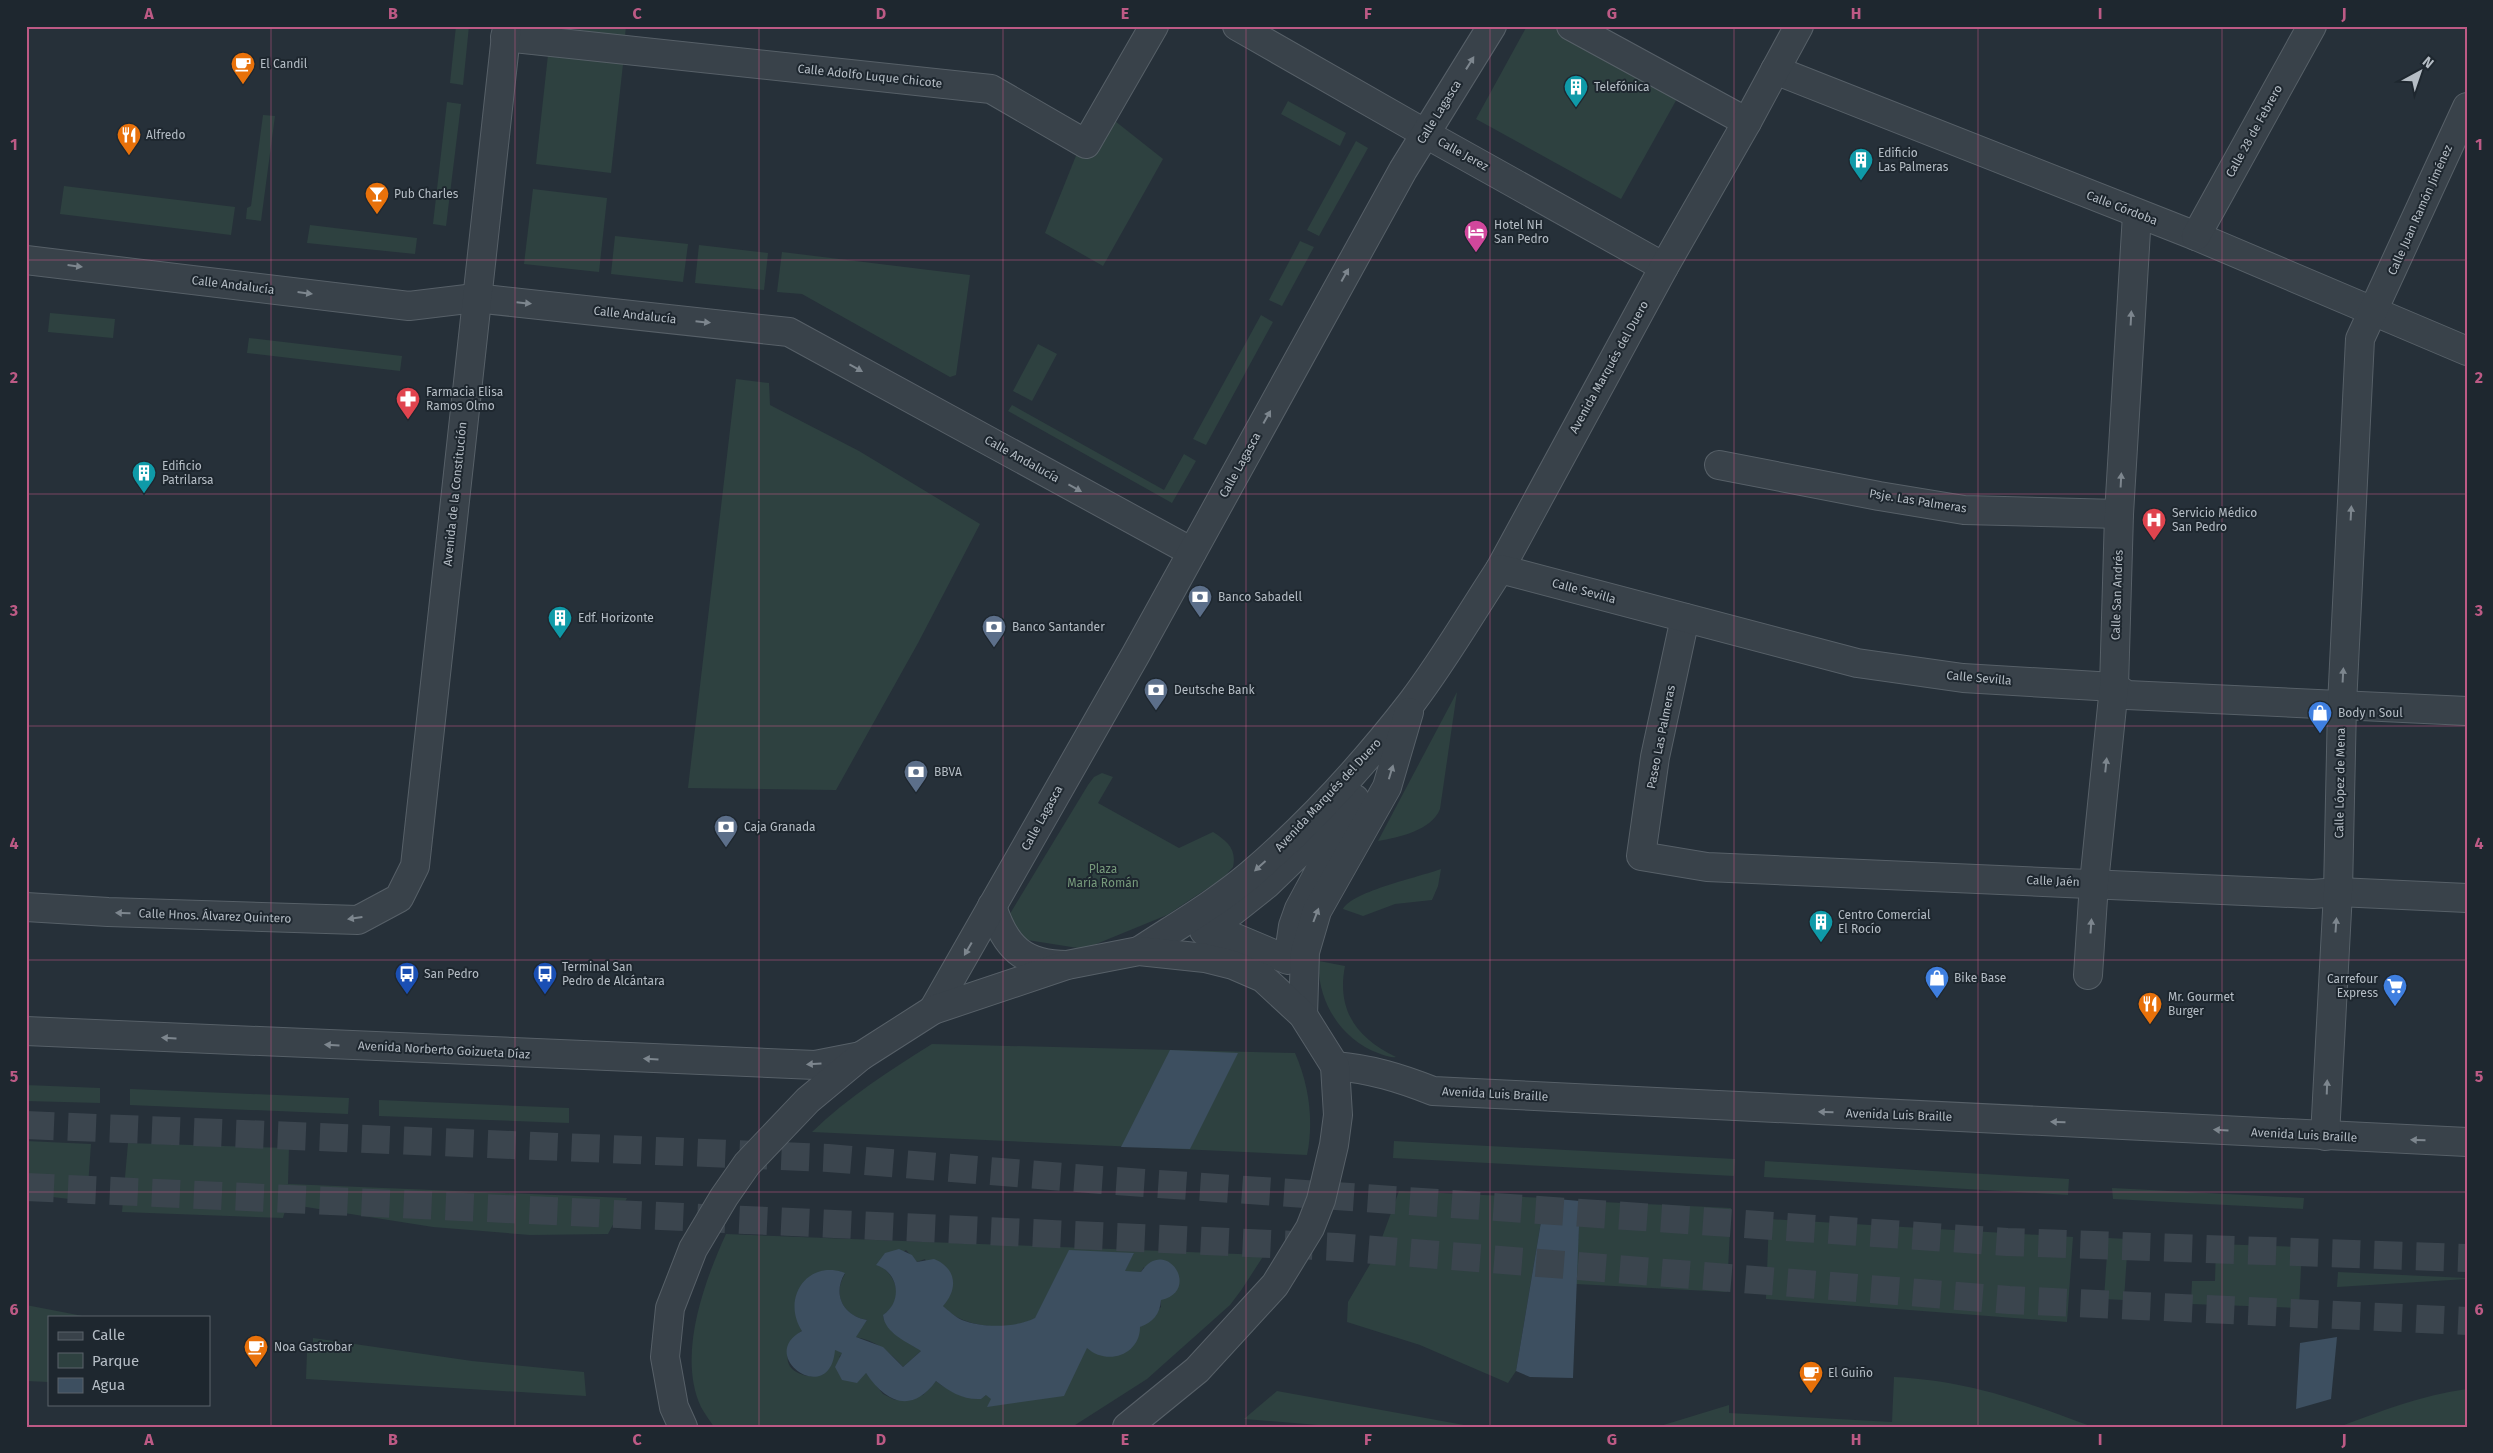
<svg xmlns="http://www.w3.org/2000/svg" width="2493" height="1453" viewBox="0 0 2493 1453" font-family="'Fira Sans',sans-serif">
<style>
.green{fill:#2e4140;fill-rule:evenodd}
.water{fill:#3d4f60}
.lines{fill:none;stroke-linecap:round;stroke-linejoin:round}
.motorway-tunnel{stroke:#3b454e;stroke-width:28;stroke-dasharray:28 14;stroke-linecap:butt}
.pedestrian-casing{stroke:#576068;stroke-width:30}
.minor-casing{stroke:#576068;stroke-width:30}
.tertiary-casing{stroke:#576068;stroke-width:30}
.pedestrian{stroke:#39424a;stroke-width:28}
.minor{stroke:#39424a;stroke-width:28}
.tertiary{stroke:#39424a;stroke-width:28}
.oneway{fill:#7d868e}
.grid{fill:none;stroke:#bd5a85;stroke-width:1;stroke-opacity:0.55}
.labels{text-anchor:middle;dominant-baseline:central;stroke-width:4;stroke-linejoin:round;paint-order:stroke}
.poi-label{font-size:12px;fill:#b5bdc5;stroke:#1e272f;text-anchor:start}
.street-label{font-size:12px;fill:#b5bdc5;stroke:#1e272f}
.park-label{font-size:12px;fill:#76997b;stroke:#1e272f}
.neatline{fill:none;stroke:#bd5a85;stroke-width:2}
.grid-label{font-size:16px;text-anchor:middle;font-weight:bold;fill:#bd5a85}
</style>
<rect width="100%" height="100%" fill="#263039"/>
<!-- green -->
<g class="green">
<polygon points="456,26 469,26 463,85 450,83"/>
<polygon points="549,26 626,26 625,36"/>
<polygon points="1527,26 1551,26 1678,97 1621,199 1476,119"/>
<polygon points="548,55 623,64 611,173 536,164"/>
<polygon points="1288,101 1346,133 1340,146 1281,114"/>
<polygon points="447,102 461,104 446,226 433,224"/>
<polygon points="1096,106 1163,159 1103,266 1045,233"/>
<polygon points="263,115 275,116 261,221 246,219 247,208 251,206"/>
<polygon points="1356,141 1368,148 1319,236 1307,230"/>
<polygon points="64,186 235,207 231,235 60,214"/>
<polygon points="533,189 607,198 599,272 524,264"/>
<polygon points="310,225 417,238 415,254 307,243"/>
<polygon points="615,236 688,244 683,282 611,274"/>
<polygon points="1300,241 1314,247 1282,306 1269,300"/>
<polygon points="699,245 768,253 764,290 695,283"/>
<polygon points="782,252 970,275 956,375 950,377 802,294 777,292"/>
<polygon points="50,313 115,319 113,338 48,332"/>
<polygon points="1261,315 1273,322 1206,445 1193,439"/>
<polygon points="249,338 402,356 400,371 247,353"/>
<polygon points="1038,344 1057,354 1032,401 1013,391"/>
<polygon points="736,379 769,383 770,405 859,451 980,524 918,643 836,790 688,788"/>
<polygon points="1012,405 1164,490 1184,454 1196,461 1172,503 1008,411"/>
<path d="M1457 692 1440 809C1431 831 1399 837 1378 841Z"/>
<path d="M1102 773 1113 777 1098 803 1179 848 1213 832C1227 841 1237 849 1233 867L1223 878 1167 915 1084 949 1021 939 1008 917 1088 785 1094 777Z"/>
<path d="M1441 869 1438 886 1432 900 1395 904 1363 916 1343 909C1353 891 1420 877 1441 869Z"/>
<path d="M1319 961 1345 966C1336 1011 1358 1039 1396 1057 1390 1058 1384 1055 1378 1053 1341 1040 1316 999 1319 961Z"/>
<path d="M932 1044 1295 1053C1309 1085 1314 1121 1307 1155L812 1132C848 1097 889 1071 932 1044Z"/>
<polygon points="26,1085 100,1088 100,1103 26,1101"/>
<polygon points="130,1089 349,1098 348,1114 130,1105"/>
<polygon points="379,1100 569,1108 569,1123 379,1116"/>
<polygon points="26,1141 91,1144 87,1201 26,1194"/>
<polygon points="1394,1141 1735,1159 1734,1176 1393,1158"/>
<polygon points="128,1143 289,1148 288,1184 627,1198 608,1234 530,1235 433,1227 287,1204 283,1218 122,1212"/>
<polygon points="1765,1161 2069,1179 2068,1195 1764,1177"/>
<polygon points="2112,1188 2304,1198 2303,1209 2113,1199"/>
<polygon points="1399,1191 1545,1198 1516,1371 1508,1383 1420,1345 1347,1322 1348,1302 1376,1254"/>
<polygon points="1580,1201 1731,1208 1727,1292 1576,1284"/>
<polygon points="1769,1219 2073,1237 2067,1322 1766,1299"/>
<path d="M726 1234 1264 1255 1242 1289 1230 1305 1147 1379 1072 1427H714C710 1421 705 1414 701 1407 677 1356 704 1282 726 1234ZM906 1250 917 1262 925 1259C930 1272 936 1296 943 1306 962 1329 1009 1331 1034 1319L986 1395C974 1405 947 1390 936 1381L923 1395 895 1400 883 1394 866 1373 839 1357 843 1353 834 1349 822 1375C809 1379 784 1373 788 1354 788 1351 791 1346 793 1343 795 1338 796 1334 802 1331L840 1271 845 1274C832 1295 843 1316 867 1320L855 1337C875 1340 890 1352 903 1367L922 1350 913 1346 884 1320 883 1316C903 1302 899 1279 881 1266ZM1134 1253 1124 1272H1141L1144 1267 1161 1300V1307L1140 1327 1087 1348 1035 1318Z"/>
<polygon points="2108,1238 2128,1239 2124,1300 2104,1299"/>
<polygon points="2216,1244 2302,1247 2299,1308 2191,1304 2192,1281 2215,1281"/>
<polygon points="2338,1272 2467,1278 2467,1279 2337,1287"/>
<polygon points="26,1305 88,1317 49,1317 49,1382 26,1381"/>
<polygon points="313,1338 472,1361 584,1372 586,1396 306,1379 307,1352 313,1352"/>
<path d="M1894 1377C1970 1381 2023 1401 2093 1427H1657L1729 1405V1413L1892 1422Z"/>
<path d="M2467 1389V1427H2339C2381 1411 2422 1395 2467 1389Z"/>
<polygon points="1277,1391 1475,1427 1342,1427 1244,1419"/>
</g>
<!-- water -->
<g class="water">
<polygon points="1170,1050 1238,1053 1190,1149 1121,1147"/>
<polygon points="1545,1198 1580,1201 1573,1378 1530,1377 1516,1371"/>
<path d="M899 1249 912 1255 917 1262 934 1259C956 1268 959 1288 943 1306 949 1311 955 1317 962 1320 982 1328 1015 1328 1035 1318L1069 1250 1134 1253 1125 1271 1141 1272C1166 1235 1202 1291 1161 1300 1160 1314 1153 1322 1140 1327 1140 1355 1107 1366 1087 1348L1064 1396 987 1407 991 1399 986 1395 981 1399C963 1400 950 1392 936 1381 912 1414 886 1403 866 1373L857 1383 842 1380 835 1367 842 1353 835 1350C830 1409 755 1356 802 1331 781 1299 807 1259 845 1273 832 1294 843 1316 867 1320L856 1337 883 1347 903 1367 921 1351C908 1342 885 1334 883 1315 903 1302 899 1272 876 1265L885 1253Z"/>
<polygon points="2337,1337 2331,1399 2296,1409 2300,1343"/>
</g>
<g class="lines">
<!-- motorway-tunnel -->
<g class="motorway-tunnel">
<polyline points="26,1125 828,1158 1101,1180 2007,1242 2467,1258"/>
<polyline points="26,1187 1337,1247 2009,1300 2467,1321"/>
</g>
<defs>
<g id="pedestrian">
<polyline points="1571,26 1747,122"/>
<polyline points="505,37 991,89 1086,144 1154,26"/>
<polyline points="1775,70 2196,236 2467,351"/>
<polyline points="1426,134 1664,267"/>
<polyline points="1719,465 1879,496 1964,510 2119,514"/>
<polyline points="1500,569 1664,267 1747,122 1799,26"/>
<polyline points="1685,618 1655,757 1641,856 1707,867 2313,894 2338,892 2467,898"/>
<polygon points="1355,799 1356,803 1299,909 1293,926 1288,960 1231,936 1204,931 1204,929 1233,911 1267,884"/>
</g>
<g id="minor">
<polyline points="1237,26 1426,134"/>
<polyline points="2196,236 2312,26"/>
<polyline points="26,260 409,306 475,298 789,332 1192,552"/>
<path d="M992 906C1005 947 1023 965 1067 965"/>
<polyline points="26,907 108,912 358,920 399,898 415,866 507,26"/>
<path d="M1139 951C1177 926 1217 903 1251 874 1310 823 1365 763 1412 702 1444 660 1471 613 1500 569L1857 663 1963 678 2114 687 2127 695 2467 711"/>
<polyline points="2088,975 2094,883 2114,687 2119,514 2137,214"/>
<polyline points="933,1010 1136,654 1403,170 1492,26"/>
<polyline points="1303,1015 1305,952 1317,911 1387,787 1409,712"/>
<polyline points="26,1031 815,1065 861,1056"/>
<path d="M1335 1066C1371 1069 1400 1078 1433 1091L2467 1142"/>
<polyline points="2325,1136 2338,892 2342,705 2360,339 2467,107"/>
</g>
<polyline id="tertiary" points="683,1427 674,1407 665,1357 670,1308 693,1249 724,1197 747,1164 808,1100 861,1056 933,1010 1067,965 1139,951 1205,958 1233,965 1263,978 1303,1015 1335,1066 1338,1115 1334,1145 1321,1200 1310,1228 1275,1285 1197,1370 1127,1427"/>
</defs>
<!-- pedestrian casing -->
<use href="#pedestrian" class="pedestrian-casing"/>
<!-- minor casing -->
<use href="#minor" class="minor-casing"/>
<!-- tertiary casing -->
<use href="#tertiary" class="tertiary-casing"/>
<!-- pedestrian -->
<use href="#pedestrian" class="pedestrian"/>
<!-- minor -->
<use href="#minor" class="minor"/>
<!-- tertiary -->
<use href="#tertiary" class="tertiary"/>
</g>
<!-- one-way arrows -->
<defs><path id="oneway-solid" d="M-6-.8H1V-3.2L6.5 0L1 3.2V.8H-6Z" transform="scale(1.25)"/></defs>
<g class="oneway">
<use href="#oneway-solid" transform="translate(1470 63) rotate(-58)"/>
<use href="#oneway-solid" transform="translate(75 266) rotate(7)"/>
<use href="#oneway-solid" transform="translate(1345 275) rotate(-61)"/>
<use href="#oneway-solid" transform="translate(305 293) rotate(7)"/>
<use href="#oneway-solid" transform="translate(524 303) rotate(6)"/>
<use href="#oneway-solid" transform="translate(2131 318) rotate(-87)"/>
<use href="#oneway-solid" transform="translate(703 322) rotate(6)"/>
<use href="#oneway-solid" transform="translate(856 368) rotate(29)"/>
<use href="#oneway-solid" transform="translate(1267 417) rotate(-61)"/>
<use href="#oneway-solid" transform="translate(2121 480) rotate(-87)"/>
<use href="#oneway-solid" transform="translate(1075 488) rotate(29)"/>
<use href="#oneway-solid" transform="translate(2351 513) rotate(-87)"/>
<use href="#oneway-solid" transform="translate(2343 675) rotate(-87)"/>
<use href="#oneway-solid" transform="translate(2106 765) rotate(-84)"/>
<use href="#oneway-solid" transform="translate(1391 772) rotate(-73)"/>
<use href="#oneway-solid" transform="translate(1260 866) rotate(138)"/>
<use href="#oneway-solid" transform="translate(123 913) rotate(-178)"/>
<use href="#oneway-solid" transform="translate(1316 915) rotate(-69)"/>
<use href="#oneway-solid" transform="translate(355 918) rotate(172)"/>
<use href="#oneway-solid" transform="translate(2336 925) rotate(-86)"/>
<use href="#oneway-solid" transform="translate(2091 926) rotate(-86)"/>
<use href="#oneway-solid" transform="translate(968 949) rotate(120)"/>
<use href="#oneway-solid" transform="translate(169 1038) rotate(-177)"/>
<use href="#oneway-solid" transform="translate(332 1045) rotate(-177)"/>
<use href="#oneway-solid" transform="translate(651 1059) rotate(-177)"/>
<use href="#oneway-solid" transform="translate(814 1064) rotate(177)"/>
<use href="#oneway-solid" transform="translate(2327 1087) rotate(-88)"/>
<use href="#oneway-solid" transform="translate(1826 1112) rotate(-178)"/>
<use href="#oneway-solid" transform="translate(2058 1122) rotate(-178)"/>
<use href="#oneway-solid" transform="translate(2221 1130) rotate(-177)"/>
<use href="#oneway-solid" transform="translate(2418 1140) rotate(-178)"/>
</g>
<!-- grid -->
<path class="grid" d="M271 26V1427M515 26V1427M759 26V1427M1003 26V1427M1246 26V1427M1490 26V1427M1734 26V1427M1978 26V1427M2222 26V1427M26 260H2467M26 494H2467M26 726H2467M26 960H2467M26 1192H2467"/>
<!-- icons -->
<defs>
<symbol id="cafe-pin" viewBox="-11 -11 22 30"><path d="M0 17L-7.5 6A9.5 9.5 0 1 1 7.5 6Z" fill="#e8710a" stroke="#1e272f"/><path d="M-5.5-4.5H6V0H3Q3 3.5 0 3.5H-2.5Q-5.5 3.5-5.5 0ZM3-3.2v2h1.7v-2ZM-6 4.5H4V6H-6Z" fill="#fff"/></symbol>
<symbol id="building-pin" viewBox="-11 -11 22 30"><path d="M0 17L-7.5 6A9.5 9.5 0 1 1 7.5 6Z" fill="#0f9aa8" stroke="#1e272f"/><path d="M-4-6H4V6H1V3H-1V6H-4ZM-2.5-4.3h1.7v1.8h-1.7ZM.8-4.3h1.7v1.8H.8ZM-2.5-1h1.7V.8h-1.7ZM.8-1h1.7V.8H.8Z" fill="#fff"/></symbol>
<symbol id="restaurant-pin" viewBox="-11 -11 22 30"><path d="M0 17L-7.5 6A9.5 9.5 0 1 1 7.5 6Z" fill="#e8710a" stroke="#1e272f"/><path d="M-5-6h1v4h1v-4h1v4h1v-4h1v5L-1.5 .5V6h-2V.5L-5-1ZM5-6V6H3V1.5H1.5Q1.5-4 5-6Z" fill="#fff"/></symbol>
<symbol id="bar-pin" viewBox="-11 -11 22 30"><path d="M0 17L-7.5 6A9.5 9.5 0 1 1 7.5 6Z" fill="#e8710a" stroke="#1e272f"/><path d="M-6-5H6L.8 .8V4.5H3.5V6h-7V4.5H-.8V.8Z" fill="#fff"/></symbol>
<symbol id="hotel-pin" viewBox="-11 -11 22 30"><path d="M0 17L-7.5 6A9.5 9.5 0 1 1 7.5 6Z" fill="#d1479c" stroke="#1e272f"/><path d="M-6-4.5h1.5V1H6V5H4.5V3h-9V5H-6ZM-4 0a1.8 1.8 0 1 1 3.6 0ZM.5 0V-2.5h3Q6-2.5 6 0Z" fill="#fff"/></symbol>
<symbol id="pharmacy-pin" viewBox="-11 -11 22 30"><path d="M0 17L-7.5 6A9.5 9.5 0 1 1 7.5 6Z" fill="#e0444e" stroke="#1e272f"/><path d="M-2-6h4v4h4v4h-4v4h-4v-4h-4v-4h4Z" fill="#fff"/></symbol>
<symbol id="hospital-pin" viewBox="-11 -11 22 30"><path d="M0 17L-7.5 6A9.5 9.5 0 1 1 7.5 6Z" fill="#e0444e" stroke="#1e272f"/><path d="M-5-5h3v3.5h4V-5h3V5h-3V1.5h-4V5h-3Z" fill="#fff"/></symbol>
<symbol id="bank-pin" viewBox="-11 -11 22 30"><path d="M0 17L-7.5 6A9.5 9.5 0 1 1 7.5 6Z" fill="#5c6f8a" stroke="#1e272f"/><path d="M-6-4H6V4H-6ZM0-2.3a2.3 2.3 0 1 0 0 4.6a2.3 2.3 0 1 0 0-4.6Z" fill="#fff"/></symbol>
<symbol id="shop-pin" viewBox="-11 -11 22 30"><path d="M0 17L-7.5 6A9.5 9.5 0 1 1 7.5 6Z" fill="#3f7fe0" stroke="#1e272f"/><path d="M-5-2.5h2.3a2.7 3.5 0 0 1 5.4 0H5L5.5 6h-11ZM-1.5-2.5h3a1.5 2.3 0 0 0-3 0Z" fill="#fff"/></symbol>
<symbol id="bus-pin" viewBox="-11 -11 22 30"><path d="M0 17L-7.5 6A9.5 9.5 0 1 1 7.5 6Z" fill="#1a4fb4" stroke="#1e272f"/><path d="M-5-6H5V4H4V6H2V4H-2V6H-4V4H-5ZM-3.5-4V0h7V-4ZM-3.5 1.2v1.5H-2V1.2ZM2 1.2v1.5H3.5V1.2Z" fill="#fff"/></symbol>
<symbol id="supermarket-pin" viewBox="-11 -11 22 30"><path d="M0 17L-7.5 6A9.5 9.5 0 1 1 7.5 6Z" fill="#3f7fe0" stroke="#1e272f"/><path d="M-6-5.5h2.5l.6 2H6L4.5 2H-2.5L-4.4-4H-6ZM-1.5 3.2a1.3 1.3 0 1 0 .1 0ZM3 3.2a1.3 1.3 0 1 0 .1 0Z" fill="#fff"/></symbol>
</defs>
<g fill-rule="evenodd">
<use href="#cafe-pin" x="229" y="50" width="28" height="38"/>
<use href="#building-pin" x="1562" y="73" width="28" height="38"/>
<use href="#restaurant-pin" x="115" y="121" width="28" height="38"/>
<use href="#building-pin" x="1847" y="146" width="28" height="38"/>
<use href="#bar-pin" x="363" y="180" width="28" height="38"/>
<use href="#hotel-pin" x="1462" y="218" width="28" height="38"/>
<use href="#pharmacy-pin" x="394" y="385" width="28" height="38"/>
<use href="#building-pin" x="130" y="459" width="28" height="38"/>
<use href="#hospital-pin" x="2140" y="506" width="28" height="38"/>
<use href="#bank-pin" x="1186" y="583" width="28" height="38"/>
<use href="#building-pin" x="546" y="604" width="28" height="38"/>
<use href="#bank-pin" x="980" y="613" width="28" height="38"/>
<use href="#bank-pin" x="1142" y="676" width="28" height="38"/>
<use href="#shop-pin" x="2306" y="699" width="28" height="38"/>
<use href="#bank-pin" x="902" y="758" width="28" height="38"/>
<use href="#bank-pin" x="712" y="813" width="28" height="38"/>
<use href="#building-pin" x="1807" y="908" width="28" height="38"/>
<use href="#bus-pin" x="393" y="960" width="28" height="38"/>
<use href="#bus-pin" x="531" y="960" width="28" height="38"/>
<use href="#shop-pin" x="1923" y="964" width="28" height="38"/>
<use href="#supermarket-pin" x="2381" y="972" width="28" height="38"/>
<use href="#restaurant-pin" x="2136" y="990" width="28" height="38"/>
<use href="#cafe-pin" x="242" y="1333" width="28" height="38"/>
<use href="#cafe-pin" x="1797" y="1359" width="28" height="38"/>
</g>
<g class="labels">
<!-- poi labels -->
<g class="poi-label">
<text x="260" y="64">El Candil</text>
<text x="1594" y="87">Telefónica</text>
<text x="146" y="135">Alfredo</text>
<text x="1878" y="153">Edificio<tspan x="1878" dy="14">Las Palmeras</tspan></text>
<text x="394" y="194">Pub Charles</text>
<text x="1494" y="225">Hotel NH<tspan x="1494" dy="14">San Pedro</tspan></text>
<text x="426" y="392">Farmacia Elisa<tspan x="426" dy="14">Ramos Olmo</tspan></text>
<text x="162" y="466">Edificio<tspan x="162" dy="14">Patrilarsa</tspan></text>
<text x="2172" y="513">Servicio Médico<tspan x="2172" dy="14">San Pedro</tspan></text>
<text x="1218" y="597">Banco Sabadell</text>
<text x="578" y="618">Edf. Horizonte</text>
<text x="1012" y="627">Banco Santander</text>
<text x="1174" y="690">Deutsche Bank</text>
<text x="2338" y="713">Body n Soul</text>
<text x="934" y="772">BBVA</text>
<text x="744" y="827">Caja Granada</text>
<text x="1838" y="915">Centro Comercial<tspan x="1838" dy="14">El Rocío</tspan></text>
<text x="562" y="967">Terminal San<tspan x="562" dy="14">Pedro de Alcántara</tspan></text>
<text x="424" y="974">San Pedro</text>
<text x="1954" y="978">Bike Base</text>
<text x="2378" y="979" text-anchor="end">Carrefour<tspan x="2378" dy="14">Express</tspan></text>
<text x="2168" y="997">Mr. Gourmet<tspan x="2168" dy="14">Burger</tspan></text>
<text x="274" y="1347">Noa Gastrobar</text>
<text x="1828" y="1373">El Guiño</text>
</g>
<!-- street labels -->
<g class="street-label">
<text transform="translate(870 76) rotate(6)">Calle Adolfo Luque Chicote</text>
<text transform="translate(1439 112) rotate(-58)">Calle Lagasca</text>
<text transform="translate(2254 131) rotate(-61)">Calle 28 de Febrero</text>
<text transform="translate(1463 154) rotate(29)">Calle Jerez</text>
<text transform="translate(2122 208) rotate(21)">Calle Córdoba</text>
<text transform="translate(2420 210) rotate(-66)">Calle Juan Ramón Jiménez</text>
<text transform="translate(233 285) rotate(7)">Calle Andalucía</text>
<text transform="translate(635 315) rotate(6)">Calle Andalucía</text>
<text transform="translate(1609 367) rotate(-61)">Avenida Marqués del Duero</text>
<text transform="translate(1022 459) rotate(29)">Calle Andalucía</text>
<text transform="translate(1240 465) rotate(-61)">Calle Lagasca</text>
<text transform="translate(455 494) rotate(-84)">Avenida de la Constitución</text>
<text transform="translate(1918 501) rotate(9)">Psje. Las Palmeras</text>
<text transform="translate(1584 591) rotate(15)">Calle Sevilla</text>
<text transform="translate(2117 595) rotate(-88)">Calle San Andrés</text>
<text transform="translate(1979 678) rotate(5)">Calle Sevilla</text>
<text transform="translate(1661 737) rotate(-79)">Paseo Las Palmeras</text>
<text transform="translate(2340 783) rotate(-89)">Calle López de Mena</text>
<text transform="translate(1328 795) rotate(-47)">Avenida Marqués del Duero</text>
<text transform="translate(1042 818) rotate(-61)">Calle Lagasca</text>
<text transform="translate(2053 881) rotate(2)">Calle Jaén</text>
<text transform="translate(215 916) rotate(2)">Calle Hnos. Álvarez Quintero</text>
<text transform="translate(444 1050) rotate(3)">Avenida Norberto Goizueta Díaz</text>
<text transform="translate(1495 1094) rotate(3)">Avenida Luis Braille</text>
<text transform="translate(1899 1115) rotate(2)">Avenida Luis Braille</text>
<text transform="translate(2304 1135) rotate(3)">Avenida Luis Braille</text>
</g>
<!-- park labels -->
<g class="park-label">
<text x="1103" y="869">Plaza<tspan x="1103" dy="14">María Román</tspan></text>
</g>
</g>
<!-- border -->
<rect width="2493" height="1453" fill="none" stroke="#1e272f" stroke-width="55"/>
<!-- legend -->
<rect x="48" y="1316" width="162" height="90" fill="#1e272f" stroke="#5a636b"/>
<rect x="58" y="1332" width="25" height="8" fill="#39424a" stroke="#5a636b"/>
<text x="92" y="1340" font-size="15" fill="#b5bdc5">Calle</text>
<rect x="58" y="1353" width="25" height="15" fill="#2e4140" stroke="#5a636b"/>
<text x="92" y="1366" font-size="15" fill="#b5bdc5">Parque</text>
<rect x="58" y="1378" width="25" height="15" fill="#3d4f60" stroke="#5a636b"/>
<text x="92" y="1390" font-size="15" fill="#b5bdc5">Agua</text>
<!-- north arrow -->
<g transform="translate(2420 72) rotate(40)" stroke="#1e272f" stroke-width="4" paint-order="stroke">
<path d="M0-4L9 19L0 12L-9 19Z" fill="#b5bdc5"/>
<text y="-8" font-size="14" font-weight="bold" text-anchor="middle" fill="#b5bdc5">N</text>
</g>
<rect x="28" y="28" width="2438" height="1398" class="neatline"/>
<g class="grid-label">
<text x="149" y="19">A</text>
<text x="393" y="19">B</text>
<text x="637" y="19">C</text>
<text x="881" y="19">D</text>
<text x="1125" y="19">E</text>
<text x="1368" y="19">F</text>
<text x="1612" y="19">G</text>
<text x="1856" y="19">H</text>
<text x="2100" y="19">I</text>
<text x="2344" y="19">J</text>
<text x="14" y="150">1</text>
<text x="2479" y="150">1</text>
<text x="14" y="383">2</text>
<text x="2479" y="383">2</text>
<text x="14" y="616">3</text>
<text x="2479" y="616">3</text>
<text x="14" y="849">4</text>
<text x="2479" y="849">4</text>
<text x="14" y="1082">5</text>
<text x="2479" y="1082">5</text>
<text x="14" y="1315">6</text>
<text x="2479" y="1315">6</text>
<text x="149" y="1445">A</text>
<text x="393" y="1445">B</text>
<text x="637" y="1445">C</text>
<text x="881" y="1445">D</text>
<text x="1125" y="1445">E</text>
<text x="1368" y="1445">F</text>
<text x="1612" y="1445">G</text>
<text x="1856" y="1445">H</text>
<text x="2100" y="1445">I</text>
<text x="2344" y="1445">J</text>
</g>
</svg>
